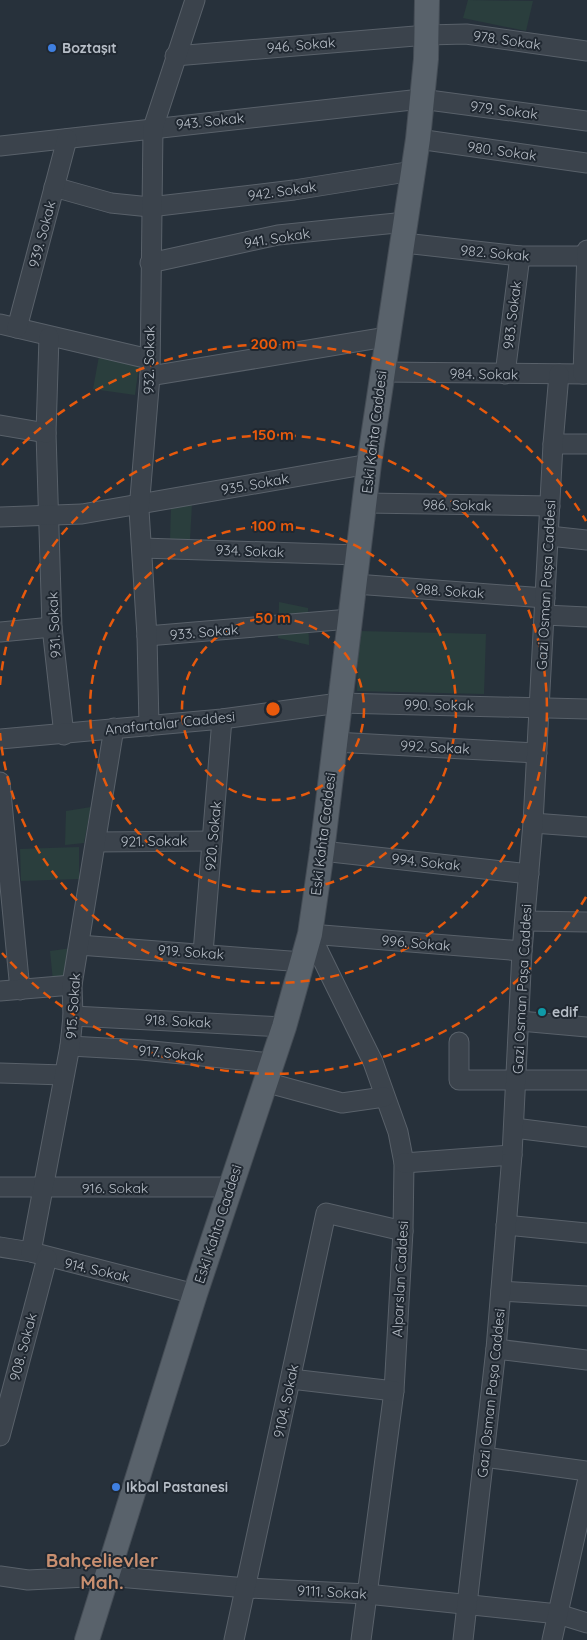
<svg xmlns="http://www.w3.org/2000/svg" width="587" height="1640" viewBox="0 0 587 1640" font-family="Quicksand,sans-serif">
<style>
.green{fill:#2a3e3d}
.lines{fill:none;stroke-linecap:round;stroke-linejoin:round}
.minor-casing{stroke:#59616a;stroke-width:21}
.major-casing{stroke:#444c55;stroke-width:26}
.minor{stroke:#3b434c;stroke-width:19}
.major{stroke:#59626b;stroke-width:24}
.ring{fill:none;stroke:#e8590c;stroke-width:2.5;stroke-dasharray:9 6}
.shop-dot{fill:#3f7fe0;stroke:#202831;stroke-width:2}
.culture-dot{fill:#0f9aa8;stroke:#202831;stroke-width:2}
.labels{text-anchor:middle;dominant-baseline:central;stroke-width:4;stroke-linejoin:round;paint-order:stroke}
.street-label{font-size:14px;fill:#b7bec7;stroke:#202831}
.poi-label{font-size:14px;font-weight:bold;fill:#b7bec7;stroke:#202831;text-anchor:start}
.district-label{font-size:19px;font-weight:bold;fill:#c88f70;stroke:#202831}
.centre{fill:#e8590c;stroke:#202831;stroke-width:2.5}
.ring-label{font-size:15px;text-anchor:middle;font-weight:bold;fill:#e8590c;stroke:#202831;stroke-width:4;stroke-linejoin:round;paint-order:stroke}
</style>
<rect width="100%" height="100%" fill="#27313b"/>
<!-- green -->
<g class="green">
<polygon points="468,0 533,1 526,31 463,18"/>
<polygon points="99,356 139,365 135,395 93,389"/>
<polygon points="192,504 190,540 170,542 171,506"/>
<polygon points="279,602 308,608 309,645 278,638"/>
<polygon points="359,631 486,634 484,694 357,691"/>
<polygon points="91,807 84,843 65,845 66,811"/>
<polygon points="79,847 79,879 21,881 20,849"/>
<polygon points="72,948 67,979 53,981 50,951"/>
</g>
<g class="lines">
<defs>
<g id="minor">
<polyline points="175,56 427,35 466,34 587,51"/>
<polyline points="418,139 587,163"/>
<polyline points="0,146 421,99 587,121"/>
<polyline points="54,187 111,203 150,207 294,190 413,171"/>
<polyline points="404,243 520,256 587,256"/>
<polyline points="150,263 278,235 406,222"/>
<polyline points="0,324 149,359"/>
<polyline points="17,328 67,139"/>
<polyline points="49,337 46,433 52,627 64,735"/>
<polyline points="381,372 587,374"/>
<polyline points="505,374 520,256"/>
<polyline points="583,374 587,250"/>
<polyline points="150,376 386,337"/>
<polyline points="0,425 46,433"/>
<polyline points="553,444 587,444"/>
<polyline points="365,503 550,506"/>
<polyline points="0,517 82,514 369,464"/>
<polyline points="549,536 587,540"/>
<polyline points="142,548 358,555"/>
<polyline points="355,584 545,598"/>
<polyline points="545,615 587,617"/>
<polyline points="0,632 52,627"/>
<polyline points="147,636 350,619"/>
<polyline points="149,726 147,636 139,510 150,376 153,128 195,0"/>
<polyline points="0,739 222,719 339,703 587,709"/>
<polyline points="334,742 537,753"/>
<polyline points="0,782 20,990"/>
<polyline points="533,823 587,827"/>
<polyline points="96,842 212,841"/>
<polyline points="322,851 529,874"/>
<polyline points="525,921 587,922"/>
<polyline points="310,934 373,1062 398,1132 404,1163 403,1231 394,1391 361,1640"/>
<polyline points="310,934 522,951"/>
<polyline points="79,945 303,962"/>
<polyline points="203,953 222,719"/>
<polyline points="0,991 72,985"/>
<polyline points="73,1016 284,1027"/>
<polyline points="520,1021 587,1027"/>
<polyline points="459,1042 459,1080 587,1080"/>
<polyline points="70,1046 142,1050 272,1063"/>
<polyline points="0,1073 64,1075"/>
<polyline points="265,1082 342,1103 384,1097"/>
<polyline points="514,1128 587,1137"/>
<polyline points="404,1163 512,1155"/>
<polyline points="0,1187 230,1187"/>
<polyline points="506,1225 587,1233"/>
<polyline points="0,1247 31,1252 195,1294"/>
<polyline points="31,1252 70,1046 73,1016 72,985 114,728"/>
<polyline points="501,1291 587,1296"/>
<polyline points="496,1349 587,1360"/>
<polyline points="291,1379 394,1391"/>
<polyline points="0,1436 47,1258"/>
<polyline points="484,1457 587,1471"/>
<polyline points="0,1576 28,1580 106,1576 247,1588 367,1594 558,1614 587,1623"/>
<polyline points="234,1640 326,1213 403,1231"/>
<polyline points="463,1640 496,1349 512,1155 522,951 533,823 553,444 559,374"/>
<polyline points="552,1640 587,1483"/>
</g>
<polyline id="major" points="87,1640 195,1294 284,1027 310,934 322,851 369,464 418,139 426,59 427,0"/>
</defs>
<!-- minor casing -->
<use href="#minor" class="minor-casing"/>
<!-- major casing -->
<use href="#major" class="major-casing"/>
<!-- minor -->
<use href="#minor" class="minor"/>
<!-- major -->
<use href="#major" class="major"/>
</g>
<!-- distance rings -->
<g class="ring">
<circle cx="273" cy="709" r="91"/>
<circle cx="273" cy="709" r="183"/>
<path d="M0 685A274 274 0 1 1 0 733"/>
<path d="M586 897A365 365 0 0 1 2 953M2 465A365 365 0 0 1 586 521"/>
</g>
<!-- markers -->
<g class="shop-dot">
<circle cx="52" cy="48" r="5"/>
<circle cx="116" cy="1487" r="5"/>
</g>
<circle class="culture-dot" cx="542" cy="1012" r="5"/>
<g class="labels">
<!-- street labels -->
<g class="street-label">
<text transform="translate(507 40) rotate(8)">978. Sokak</text>
<text transform="translate(301 45) rotate(-5)">946. Sokak</text>
<text transform="translate(504 110) rotate(7)">979. Sokak</text>
<text transform="translate(210 121) rotate(-6)">943. Sokak</text>
<text transform="translate(502 151) rotate(8)">980. Sokak</text>
<text transform="translate(282 191) rotate(-8)">942. Sokak</text>
<text transform="translate(42 234) rotate(-75)">939. Sokak</text>
<text transform="translate(277 238) rotate(-9)">941. Sokak</text>
<text transform="translate(495 253) rotate(5)">982. Sokak</text>
<text transform="translate(512 315) rotate(-83)">983. Sokak</text>
<text transform="translate(149 360) rotate(-89)">932. Sokak</text>
<text transform="translate(484 374) rotate(1)">984. Sokak</text>
<text transform="translate(374 432) rotate(-83)">Eski Kahta Caddesi</text>
<text transform="translate(255 484) rotate(-10)">935. Sokak</text>
<text transform="translate(457 505) rotate(1)">986. Sokak</text>
<text transform="translate(250 551) rotate(2)">934. Sokak</text>
<text transform="translate(546 585) rotate(-87)">Gazi Osman Paşa Caddesi</text>
<text transform="translate(450 591) rotate(4)">988. Sokak</text>
<text transform="translate(54 625) rotate(-93)">931. Sokak</text>
<text transform="translate(204 632) rotate(-5)">933. Sokak</text>
<text transform="translate(439 705) rotate(1)">990. Sokak</text>
<text transform="translate(170 723) rotate(-6)">Anafartalar Caddesi</text>
<text transform="translate(435 747) rotate(3)">992. Sokak</text>
<text transform="translate(323 834) rotate(-83)">Eski Kahta Caddesi</text>
<text transform="translate(213 836) rotate(-85)">920. Sokak</text>
<text transform="translate(154 841) rotate(-1)">921. Sokak</text>
<text transform="translate(426 862) rotate(6)">994. Sokak</text>
<text transform="translate(416 943) rotate(5)">996. Sokak</text>
<text transform="translate(191 952) rotate(4)">919. Sokak</text>
<text transform="translate(522 989) rotate(-87)">Gazi Osman Paşa Caddesi</text>
<text transform="translate(73 1006) rotate(-86)">915. Sokak</text>
<text transform="translate(178 1021) rotate(3)">918. Sokak</text>
<text transform="translate(171 1053) rotate(5)">917. Sokak</text>
<text x="115" y="1188">916. Sokak</text>
<text transform="translate(218 1224) rotate(-72)">Eski Kahta Caddesi</text>
<text transform="translate(97 1270) rotate(13)">914. Sokak</text>
<text transform="translate(400 1279) rotate(-87)">Alparslan Caddesi</text>
<text transform="translate(23 1347) rotate(-75)">908. Sokak</text>
<text transform="translate(491 1393) rotate(-84)">Gazi Osman Paşa Caddesi</text>
<text transform="translate(286 1401) rotate(-78)">9104. Sokak</text>
<text transform="translate(332 1592) rotate(3)">9111. Sokak</text>
</g>
<!-- poi labels -->
<g class="poi-label">
<text x="62" y="48">Boztaşıt</text>
<text x="552" y="1012">edif</text>
<text x="126" y="1487">Ikbal Pastanesi</text>
</g>
<!-- district labels -->
<g class="district-label">
<text x="102" y="1560">Bahçelievler<tspan x="102" dy="22">Mah.</tspan></text>
</g>
</g>
<circle cx="273" cy="709" r="8" class="centre"/>
<g class="ring-label">
<text x="273" y="349">200 m</text>
<text x="273" y="440">150 m</text>
<text x="273" y="531">100 m</text>
<text x="273" y="623">50 m</text>
</g>
</svg>
